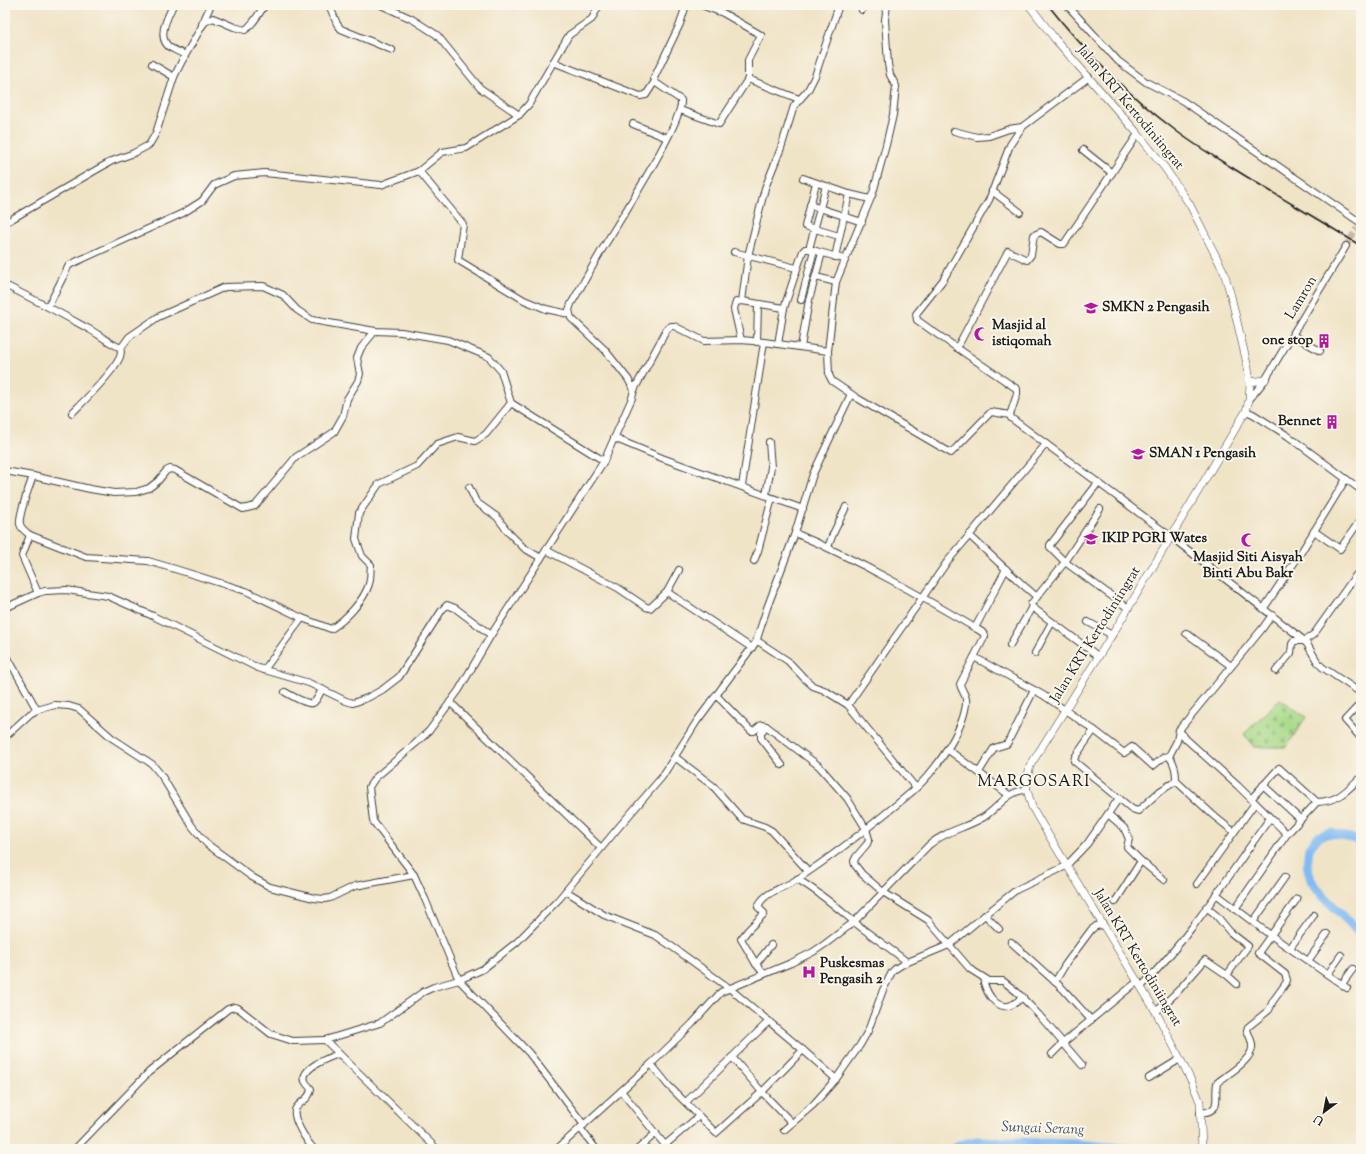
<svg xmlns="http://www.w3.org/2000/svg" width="1366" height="1154" viewBox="0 0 1366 1154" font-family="'Sorts Mill Goudy',serif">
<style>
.cemetery{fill:url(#cemetery-stones);stroke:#627a52}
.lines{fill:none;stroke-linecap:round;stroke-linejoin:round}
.river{stroke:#82bbf3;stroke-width:9}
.minor-tunnel{stroke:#c6bca5;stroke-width:6;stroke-dasharray:6 3;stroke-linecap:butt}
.minor-casing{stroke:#3c3a36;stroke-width:8}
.major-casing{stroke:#3c3a36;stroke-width:8}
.minor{stroke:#fff;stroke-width:6}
.major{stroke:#fff;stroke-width:7}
.rail{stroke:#1c1c1c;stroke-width:1.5}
.labels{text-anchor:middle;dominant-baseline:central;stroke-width:4;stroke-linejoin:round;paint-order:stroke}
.street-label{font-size:14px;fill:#1c1c1c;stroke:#fbf7ec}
.poi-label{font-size:14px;font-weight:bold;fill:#1c1c1c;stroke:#fbf7ec;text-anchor:start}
.water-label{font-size:15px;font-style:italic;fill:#405467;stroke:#fbf7ec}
.quarter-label{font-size:16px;letter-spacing:1px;fill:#1c1c1c;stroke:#fbf7ec}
</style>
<defs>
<pattern id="cemetery-stones" width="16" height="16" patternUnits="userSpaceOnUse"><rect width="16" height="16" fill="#a7d987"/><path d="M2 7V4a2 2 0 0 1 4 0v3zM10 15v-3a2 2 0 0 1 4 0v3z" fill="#8fba74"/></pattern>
</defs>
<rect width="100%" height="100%" fill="#fbf7ec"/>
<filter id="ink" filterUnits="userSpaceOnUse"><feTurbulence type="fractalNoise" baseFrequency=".025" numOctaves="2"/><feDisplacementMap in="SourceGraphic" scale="8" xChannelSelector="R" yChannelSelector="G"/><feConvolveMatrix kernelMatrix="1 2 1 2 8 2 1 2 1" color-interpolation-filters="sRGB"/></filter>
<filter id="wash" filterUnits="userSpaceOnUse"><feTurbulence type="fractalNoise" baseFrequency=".012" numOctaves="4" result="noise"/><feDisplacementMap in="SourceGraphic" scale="16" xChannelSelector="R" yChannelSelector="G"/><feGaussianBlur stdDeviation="0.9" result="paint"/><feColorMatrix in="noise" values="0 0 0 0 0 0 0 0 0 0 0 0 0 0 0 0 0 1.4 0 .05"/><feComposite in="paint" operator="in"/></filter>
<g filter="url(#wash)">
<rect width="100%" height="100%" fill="#f0e4c7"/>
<!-- cemetery -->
<polygon class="cemetery" points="1280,699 1306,717 1286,747 1254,747 1244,734"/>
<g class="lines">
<!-- river -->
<g class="river">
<polyline points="1361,841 1331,833 1319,836 1309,848 1307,864 1311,880 1322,895 1361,934"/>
<polyline points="953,1149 959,1145 977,1141 1076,1144 1134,1149"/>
</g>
</g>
</g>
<g filter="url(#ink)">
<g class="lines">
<!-- minor-tunnel -->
<polyline class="minor-tunnel" points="1346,246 1357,228"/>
<defs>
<g id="minor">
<path d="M173 5C168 17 157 35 168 46 173 50 180 52 185 55"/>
<polyline points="328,5 330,7 337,24 341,29 392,50"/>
<polyline points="381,5 412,19 437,35 480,88 519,115"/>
<polyline points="701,5 723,13 761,35 748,60 748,79 799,99"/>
<polyline points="887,5 885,20 888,64 890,75 896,86 893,115 886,145 873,193 836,282 828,351 829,375 832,381 857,398 951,453 991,412 1010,415 1011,418 1046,444"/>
<polyline points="1067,5 1118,61 1146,82 1183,101 1361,223"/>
<polyline points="862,10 864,5"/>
<polyline points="202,24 211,5"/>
<polyline points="553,62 640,96 646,95 655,81"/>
<polyline points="152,64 174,77"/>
<polyline points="680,110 719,124 748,79"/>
<polyline points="633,124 667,138"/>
<polyline points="954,131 977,137 989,136 1009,129 1022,127"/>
<polyline points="1083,150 1112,173"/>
<polyline points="419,171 463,224 458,260 524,300 546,309 569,314"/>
<polyline points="803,178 849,194 870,199"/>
<polyline points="816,183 805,226 839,236"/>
<polyline points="992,191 1020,212"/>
<polyline points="810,205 862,222"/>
<path d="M5 223 96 170 112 161 134 153 149 145 156 133 174 77 182 61 202 26 205 22 213 18 234 27 245 30C254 24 259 13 265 5"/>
<polyline points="809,249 826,186"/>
<polyline points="734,252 796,268"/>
<polyline points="835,257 849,194"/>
<polyline points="816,277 836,282"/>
<path d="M5 285C33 299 60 313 87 328 99 334 108 343 121 348L129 337 158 317 225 287 263 286 283 295 297 310 312 320 375 331 401 332 448 340 489 357 501 371 511 403 604 461"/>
<polyline points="801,300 814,250"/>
<polyline points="742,301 748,256 765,188 781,148 794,106 808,90 815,76 839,5"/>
<polyline points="48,307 69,265 183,213 202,201 214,185 234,176 265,173 381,185 419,171 442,152 466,148 519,115 529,104 569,35 592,19 599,5"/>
<polyline points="1293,335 1320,351"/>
<polyline points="741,340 734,309 736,302 742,301 784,308"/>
<polyline points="757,342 758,304"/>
<polyline points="778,344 784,308 803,251 805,249 809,249 844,259"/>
<polyline points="801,347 809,300 822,253"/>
<polyline points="957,348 1008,251 1027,260 1031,255 1034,235 1041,232 1060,244 1064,244 1138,134"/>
<path d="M634 390 628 379 605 350 571 318 569 310 571 304C583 284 594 263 606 243 620 220 684 121 681 100L656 83 654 78 680 24 686 5"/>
<polyline points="1249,400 1265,380 1346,246"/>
<polyline points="1246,411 1253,414 1288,436 1361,490"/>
<path d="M72 413C85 400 113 373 120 357 121 354 121 351 121 348"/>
<polyline points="1010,415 1017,394 1017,389 931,330 917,320 916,314 943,280 989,200 1010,145 1022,127 1089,77"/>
<polyline points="614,438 662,458 803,509"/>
<polyline points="5,471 33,476 90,489 114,493 136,492 149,488 158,481 166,471 170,469 175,470 243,509 255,506 296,457 334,432 343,416 347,399 358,381 360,374 357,358 361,348 375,331"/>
<path d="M33 476C30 485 18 515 20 524 21 529 26 532 30 535L86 557 148 561 175 569 246 591 302 618 331 629C345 620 364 601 369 584 371 578 370 571 371 565L362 556 356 539 359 513 379 484 417 466 437 444 458 437 475 441 486 434 511 403"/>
<polyline points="1098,483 1050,545 1050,547 1065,562 1128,608"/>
<polyline points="742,486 764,342"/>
<polyline points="469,487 476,502 497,517 508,532 524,548 541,558"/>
<polyline points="766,495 771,467 769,442"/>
<polyline points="1314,531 1340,549 1361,519"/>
<path d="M795 533C860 561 921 596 982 632L985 636 974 657 1043 695 1094 730 1075 757 1074 761 1132 809 1138 811 1160 791 1176 781 1214 816 1234 832"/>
<polyline points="30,535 22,556 38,593"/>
<polyline points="969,535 1023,585 1037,597"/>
<polyline points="828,547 833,534 846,507"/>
<polyline points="546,550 618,588 646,607 650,608 667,592 679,570"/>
<polyline points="754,561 758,551 772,498"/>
<polyline points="667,592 752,648"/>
<polyline points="5,608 38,593 45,591 66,590 108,596 153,616 258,668 309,683 346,701 353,703 367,698 382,690 399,677 442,610 447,605 455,608 491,635"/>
<polyline points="1264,608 1300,554 1346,479"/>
<polyline points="1088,622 1112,635"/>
<polyline points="975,628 1006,569"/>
<polyline points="1186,633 1231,666"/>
<polyline points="756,640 788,661 804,678 813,686 824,690 848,705 916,788"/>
<polyline points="1010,645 1032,607"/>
<polyline points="1035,653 1052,622"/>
<polyline points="1098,656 1032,607 1031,604 1065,562 1100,509"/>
<polyline points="8,658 37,710"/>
<polyline points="264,670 302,618"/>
<polyline points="1276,671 1291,653 1292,644 1294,641 1304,641 1314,634 1356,575 1361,571"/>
<path d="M285 692C290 695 308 705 313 703 317 701 320 693 322 689"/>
<polyline points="716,695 751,731 754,731 761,725 766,726 819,766 847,798 866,829 869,839 867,844 856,857 854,861 855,865 862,874 883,892 928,920 970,969 989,981 1003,981 1017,992 1039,1015 1082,1065"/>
<polyline points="450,702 601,848"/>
<polyline points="1361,703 1345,720 1361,738"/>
<polyline points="848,705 947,562 1046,444 1170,536 1301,638 1307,644 1317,661 1322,667 1361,693"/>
<polyline points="766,726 761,733 761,738 782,765"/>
<polyline points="1094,730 1124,753 1132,747 1153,766 1164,757 1169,756"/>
<polyline points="1179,730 1186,739 1238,786 1287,834"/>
<polyline points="5,737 30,714 37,710 55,705 69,706 79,709 112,738 152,764 161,775 192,826 207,844 252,877 270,887 314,898 324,899 330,898 355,886 414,875"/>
<polyline points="947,749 1009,795"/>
<polyline points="675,757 713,786 742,819 765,827 772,831 808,871"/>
<polyline points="979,772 994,748 1007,744 1034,690"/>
<path d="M1176 781C1176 771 1175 764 1169 756L1177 741 1179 730 1262 629 1272 615"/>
<polyline points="1263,785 1300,819"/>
<path d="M1317 802C1339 801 1346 791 1361 777"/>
<polyline points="1108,814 1124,828 1129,839 1127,847 1141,861 1115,902"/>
<polyline points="1141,861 1164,880"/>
<path d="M797 879C818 891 835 906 853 921 871 936 890 948 907 962"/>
<polyline points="1197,884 1255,803"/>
<polyline points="566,891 604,915 655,935 674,948 729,988 803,1050 836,1079"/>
<polyline points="1216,894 1269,934 1347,988"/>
<polyline points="1235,909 1287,834 1317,802 1279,768 1251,799"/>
<polyline points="985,915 999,929"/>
<polyline points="1253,922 1285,877"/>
<polyline points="1011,942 1063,989 1091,1020"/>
<polyline points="1290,948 1314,915"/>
<polyline points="1308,961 1327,934"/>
<polyline points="756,964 771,945"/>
<path d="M764 974 756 964 741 939 748 930 763 915 764 913 758 907C763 892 784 888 796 880 824 862 850 842 875 822 888 811 903 800 915 789 936 770 963 731 966 704 968 696 961 691 960 684L974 657"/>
<polyline points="1328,974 1341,955"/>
<polyline points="1227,975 1237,984"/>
<path d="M985 980 984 983C987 993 995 1008 1008 1006 1013 1006 1019 1000 1023 997"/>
<polyline points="1055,982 1065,965 1091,930 1096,926 1103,925"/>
<polyline points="1342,984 1353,969"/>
<path d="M1141 987C1191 936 1229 875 1270 818"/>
<polyline points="1156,1012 1178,991 1205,960 1227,975 1248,946 1230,932 1216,915 1206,907"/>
<polyline points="1052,1054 1063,1043 1138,981"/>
<polyline points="732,1057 762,1092 792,1123"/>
<polyline points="651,1064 668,1085 716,1133 762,1092 803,1050"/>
<polyline points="1149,1078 1180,1059"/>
<polyline points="621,1091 665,1145 699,1116"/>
<polyline points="686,1102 769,1021"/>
<path d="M1200 1113C1223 1111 1214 1099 1217 1083 1226 1075 1251 1061 1252 1048 1253 1042 1249 1036 1247 1030L1248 1027 1269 1010 1273 1001 1286 983 1287 980 1285 974 1258 953 1297 899"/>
<polyline points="584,1125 529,1053 459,980 425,899 414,875 373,821 369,787 375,778 415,744 429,731 459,690 491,635 604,461 632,398 634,390 667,329 671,326 674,326 704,341 741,340 764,342 828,351"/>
<polyline points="580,1128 596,1149"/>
<polyline points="784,1130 813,1105 836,1079 860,1045 868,1031 883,990 892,972 895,969 903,964 949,945 985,915 1016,890 1066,866 1087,844 1119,798"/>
<polyline points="75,1149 149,1072 228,1009 234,1007 238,1008 271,1034 293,1041 325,1040"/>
<path d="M314 1149C308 1143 290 1117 296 1108 301 1101 310 1099 311 1089 310 1087 306 1084 305 1081 300 1068 330 1057 339 1054"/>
<polyline points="437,1149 325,1040 380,1023 423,992 434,987 459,980 483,969 517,942 559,899 618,828 662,777 697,721 756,642 767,608 795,533 813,474 851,394"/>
<path d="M557 1149 651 1064 692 1024 721 992 791 963 813 952 825 944 854 922 929 845C945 831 966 828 984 817 999 807 1008 790 1027 790"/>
<polyline points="638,1149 656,1133"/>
</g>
<g id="major">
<polyline points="1029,5 1055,39 1138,134 1165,168 1190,205 1224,272 1231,296 1248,368 1250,384 1249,400 1246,411 1120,622 1030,766 1026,783 1027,790 1032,807 1040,821 1156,1012 1192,1082 1200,1102 1202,1149"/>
<polyline points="1250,382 1265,380"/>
</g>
</defs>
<!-- minor casing -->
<use href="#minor" class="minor-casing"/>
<!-- major casing -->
<use href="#major" class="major-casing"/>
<!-- minor -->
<use href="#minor" class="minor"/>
<!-- major -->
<use href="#major" class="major"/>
<!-- rail -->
<path class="rail" d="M1048 5C1085 52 1127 94 1175 130 1193 144 1212 155 1231 167 1274 194 1318 219 1361 246"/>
</g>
</g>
<!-- icons -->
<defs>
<symbol id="school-bare" viewBox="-9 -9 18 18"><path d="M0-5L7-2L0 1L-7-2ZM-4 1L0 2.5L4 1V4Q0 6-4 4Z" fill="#b5179e" stroke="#fbf7ec" stroke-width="2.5" paint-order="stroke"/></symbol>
<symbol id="mosque-bare" viewBox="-9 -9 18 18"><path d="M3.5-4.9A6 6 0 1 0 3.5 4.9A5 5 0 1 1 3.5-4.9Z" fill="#b5179e" stroke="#fbf7ec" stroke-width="2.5" paint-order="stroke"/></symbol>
<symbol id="building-bare" viewBox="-9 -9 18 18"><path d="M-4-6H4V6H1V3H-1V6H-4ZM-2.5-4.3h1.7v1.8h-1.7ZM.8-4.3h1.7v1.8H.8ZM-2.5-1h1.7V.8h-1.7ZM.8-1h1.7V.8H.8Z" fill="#b5179e" stroke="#fbf7ec" stroke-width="2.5" paint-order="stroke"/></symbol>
<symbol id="university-bare" viewBox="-9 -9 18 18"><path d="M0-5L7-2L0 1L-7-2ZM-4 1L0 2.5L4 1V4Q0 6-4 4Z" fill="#b5179e" stroke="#fbf7ec" stroke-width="2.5" paint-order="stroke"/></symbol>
<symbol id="hospital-bare" viewBox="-9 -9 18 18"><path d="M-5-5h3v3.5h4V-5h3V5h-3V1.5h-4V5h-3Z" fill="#b5179e" stroke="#fbf7ec" stroke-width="2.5" paint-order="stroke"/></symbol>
</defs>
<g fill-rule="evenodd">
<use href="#school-bare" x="1081" y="298" width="20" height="20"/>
<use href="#mosque-bare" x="971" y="324" width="20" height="20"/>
<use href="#building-bare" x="1314" y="331" width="20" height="20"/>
<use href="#building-bare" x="1322" y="412" width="20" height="20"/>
<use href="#school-bare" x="1128" y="444" width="20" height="20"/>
<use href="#university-bare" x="1081" y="529" width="20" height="20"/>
<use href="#mosque-bare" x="1238" y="530" width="20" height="20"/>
<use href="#hospital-bare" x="799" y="962" width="20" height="20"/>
</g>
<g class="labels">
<!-- street labels -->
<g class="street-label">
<text transform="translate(1130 108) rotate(50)">Jalan KRT Kertodiniingrat</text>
<text transform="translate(1302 298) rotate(-59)">Lamron</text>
<text transform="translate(1096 635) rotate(-58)">Jalan KRT Kertodiniingrat</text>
<text transform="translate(1137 958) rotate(59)">Jalan KRT Kertodiniingrat</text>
</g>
<!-- poi labels -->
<g class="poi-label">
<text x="1102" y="308">SMKN 2 Pengasih</text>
<text x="992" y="326">Masjid al<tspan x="992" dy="16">istiqomah</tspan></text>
<text x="1313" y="341" text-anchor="end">one stop</text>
<text x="1321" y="422" text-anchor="end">Bennet</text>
<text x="1149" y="454">SMAN 1 Pengasih</text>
<text x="1102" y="539">IKIP PGRI Wates</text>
<text x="1248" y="558" text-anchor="middle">Masjid Siti Aisyah<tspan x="1248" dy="16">Binti Abu Bakr</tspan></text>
<text x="820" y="964">Puskesmas<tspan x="820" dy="16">Pengasih 2</tspan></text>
</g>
<!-- water labels -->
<g class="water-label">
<text transform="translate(1043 1129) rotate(2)">Sungai Serang</text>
</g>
<!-- quarter labels -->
<g class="quarter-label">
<text x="1034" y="782">MARGOSARI</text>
</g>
</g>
<!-- margin -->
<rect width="1366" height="1154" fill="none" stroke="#fbf7ec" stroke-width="20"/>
<!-- north arrow -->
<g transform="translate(1324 1112) rotate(212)" stroke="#fbf7ec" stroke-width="3" paint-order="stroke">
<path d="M0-3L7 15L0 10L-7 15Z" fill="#1c1c1c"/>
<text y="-6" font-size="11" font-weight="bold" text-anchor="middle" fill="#1c1c1c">U</text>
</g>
</svg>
